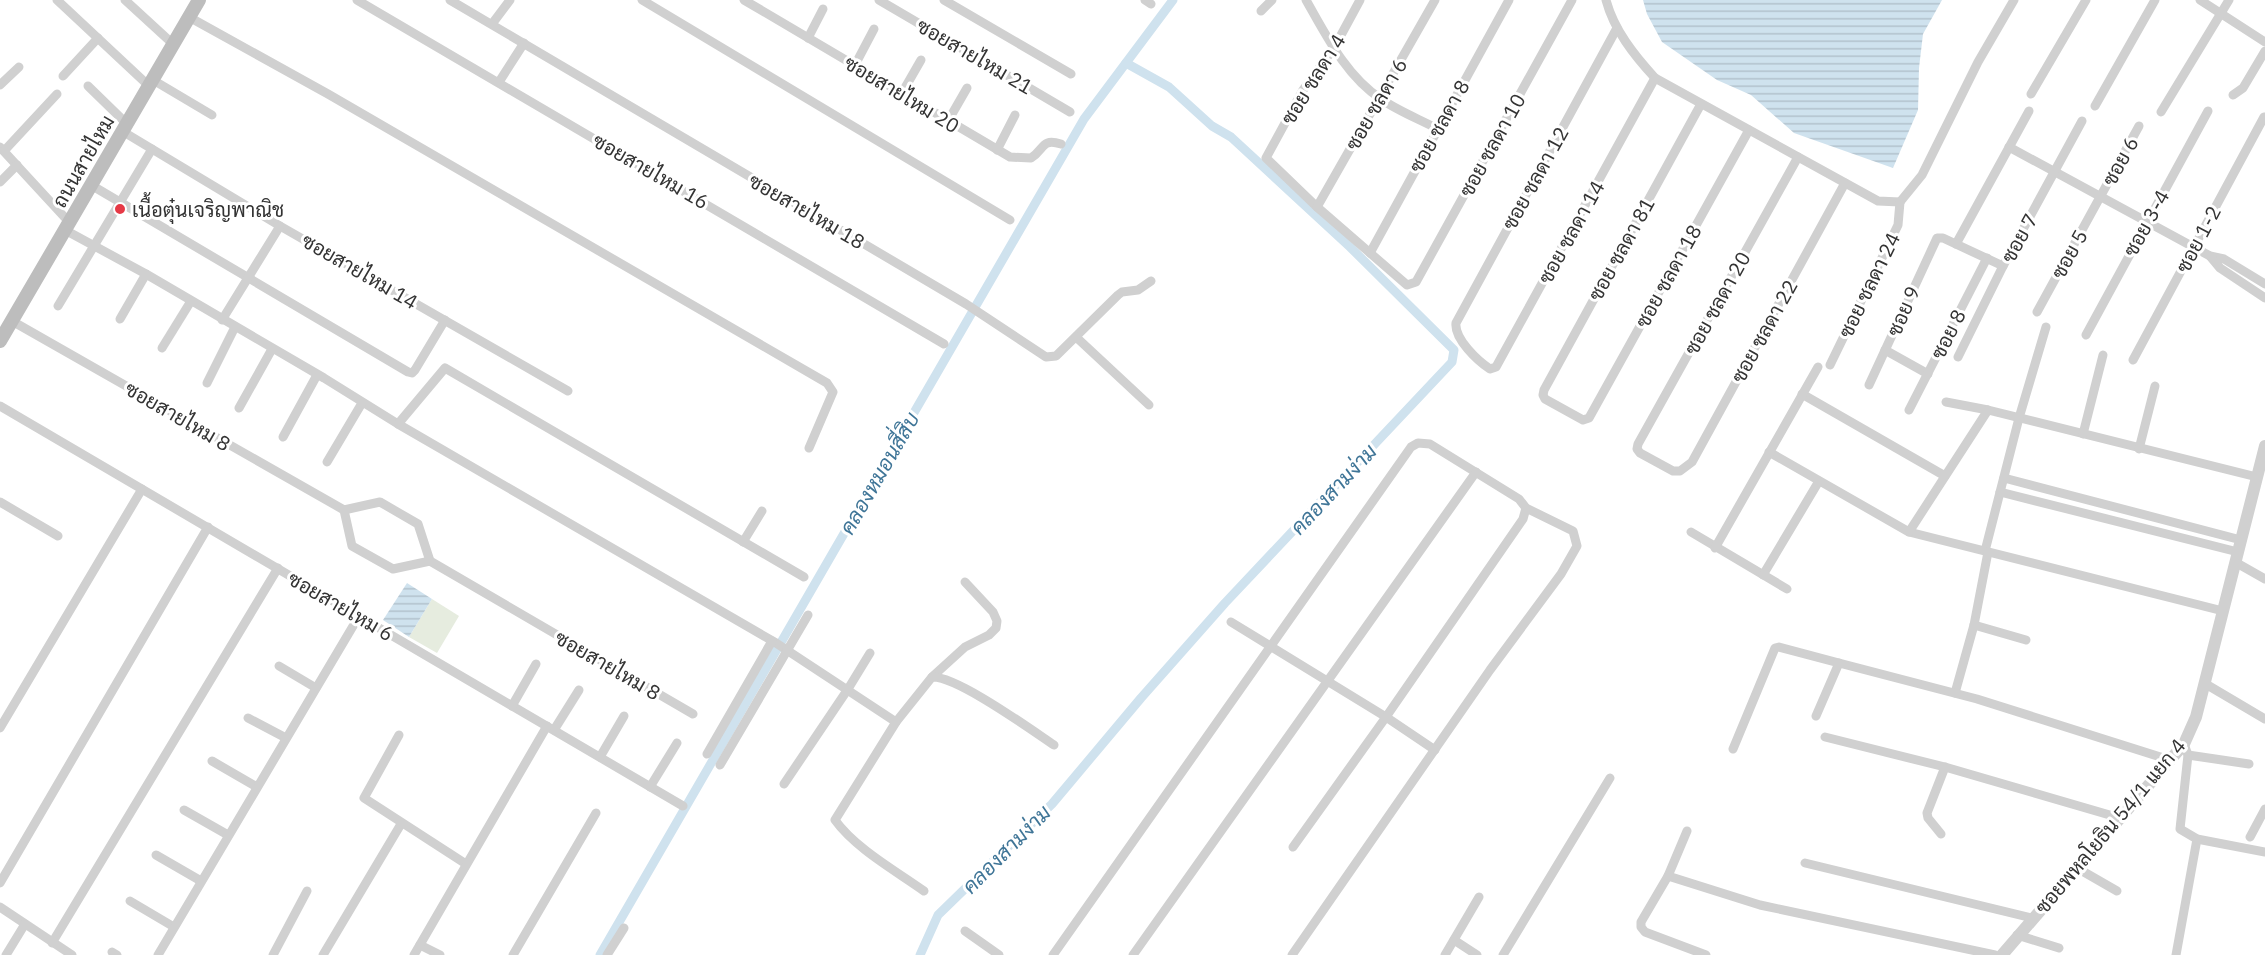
<svg xmlns="http://www.w3.org/2000/svg" width="2265" height="955" viewBox="0 0 2265 955" font-family="'IBM Plex Sans',Sarabun,sans-serif">
<style>
.green{fill:#e6ecdf}
.water{fill:url(#water-rules)}
.lines{fill:none;stroke-linecap:round;stroke-linejoin:round}
.canal{stroke:#cfe2ee;stroke-width:9}
.minor{stroke:#d0d0d0;stroke-width:9}
.tertiary{stroke:#d0d0d0;stroke-width:12}
.secondary{stroke:#bdbdbd;stroke-width:14}
.poi-dot{fill:#e63946;stroke:#fff;stroke-width:2}
.labels{text-anchor:middle;dominant-baseline:central;stroke-width:6;stroke-linejoin:round;paint-order:stroke}
.street-label{font-size:20px;fill:#333;stroke:#fff}
.poi-label{font-size:20px;fill:#333;stroke:#fff;text-anchor:start}
.water-label{font-size:21px;font-style:italic;fill:#3f7597;stroke:#fff}
</style>
<defs>
<pattern id="water-rules" width="6" height="5" patternUnits="userSpaceOnUse" patternTransform="scale(1.5)"><rect width="6" height="5" fill="#cfe2ee"/><path d="M0 2.5h6" fill="none" stroke="#b2c2cd"/></pattern>
</defs>
<rect width="100%" height="100%" fill="#fff"/>
<!-- green -->
<polygon class="green" points="432,599 459,616 437,653 409,637"/>
<!-- water -->
<g class="water">
<polygon points="1643,0 1942,0 1923,34 1919,68 1918,110 1893,168 1794,133 1751,95 1717,80 1662,42 1647,14"/>
<polygon points="407,583 432,599 409,637 383,620"/>
</g>
<g class="lines">
<!-- canal -->
<g class="canal">
<polyline points="600,955 1084,119 1173,0"/>
<polyline points="920,955 938,915 1052,804 1141,698 1225,603 1452,362 1454,350 1350,247 1231,137 1212,126 1169,87 1126,63"/>
</g>
<!-- minor -->
<g class="minor">
<polyline points="57,0 149,86"/>
<polyline points="125,0 173,44"/>
<polyline points="357,0 944,344"/>
<polyline points="450,0 966,304 1046,357 1056,356 1118,295 1122,292 1138,290 1151,281"/>
<polyline points="642,0 1010,220"/>
<path d="M744 0 1010 157 1031 158C1045 149 1041 138 1061 144"/>
<polyline points="879,0 1070,112"/>
<polyline points="944,0 1071,74"/>
<polyline points="1145,0 1151,4"/>
<path d="M1306 0C1326 35 1346 76 1381 99 1398 111 1419 119 1438 129"/>
<polyline points="1360,0 1334,48 1303,90 1266,158 1317,207 1407,285 1416,282 1572,0"/>
<path d="M1606 0C1614 30 1634 55 1655 78L1878 201 1900 202"/>
<polyline points="2200,0 2265,42"/>
<polyline points="1261,11 1272,0"/>
<polyline points="189,17 328,94 827,383 833,392 809,448"/>
<polyline points="492,24 510,0"/>
<path d="M1617 28 1456 323C1454 339 1478 361 1490 369L1496 367 1655 78"/>
<polyline points="808,38 823,9"/>
<polyline points="855,65 874,29"/>
<polyline points="63,76 98,38"/>
<polyline points="153,80 212,115"/>
<polyline points="499,82 524,43"/>
<polyline points="0,85 19,67"/>
<polyline points="88,86 127,124"/>
<polyline points="902,93 921,60"/>
<polyline points="2031,94 2086,0"/>
<polyline points="2233,95 2243,88 2265,51"/>
<polyline points="1701,104 1544,390 1543,395 1545,399 1583,420 1589,418 1749,130"/>
<polyline points="2095,106 2155,0"/>
<polyline points="2161,112 2229,0"/>
<polyline points="948,121 967,88"/>
<polyline points="122,131 280,226 568,391"/>
<polyline points="0,147 69,222"/>
<polyline points="2009,147 2210,256 2224,259 2265,284"/>
<polyline points="997,150 1015,115"/>
<polyline points="4,151 57,94"/>
<polyline points="1798,157 1638,444 1637,449 1640,453 1673,471 1680,471 1692,462 1845,183"/>
<polyline points="0,182 17,165"/>
<polyline points="91,185 408,372 412,373 415,370 445,320"/>
<polyline points="1900,202 1922,175 1978,62 2014,0"/>
<polyline points="1317,207 1435,0"/>
<polyline points="65,230 146,274 324,378 398,424 776,643 896,722"/>
<polyline points="1956,244 2029,111"/>
<polyline points="1370,253 1509,0"/>
<polyline points="2210,256 2220,268 2265,298"/>
<polyline points="58,306 152,149"/>
<polyline points="2037,312 2139,126"/>
<polyline points="120,319 146,274"/>
<polyline points="222,320 280,226"/>
<polyline points="12,321 344,510 380,502 418,524 430,561"/>
<polyline points="2086,335 2208,111"/>
<polyline points="1076,337 1149,405"/>
<polyline points="162,348 191,301"/>
<polyline points="1885,350 1928,374"/>
<polyline points="1958,357 2003,266 2082,121"/>
<polyline points="2133,360 2264,117"/>
<polyline points="1830,365 1898,225 1900,202"/>
<polyline points="207,383 235,327"/>
<polyline points="1869,385 1937,238 1943,238 2003,266"/>
<polyline points="1802,394 1945,476"/>
<polyline points="1946,402 1988,410 2257,477"/>
<polyline points="0,406 683,806"/>
<polyline points="239,408 272,349"/>
<polyline points="1909,410 1987,258"/>
<polyline points="398,424 445,368 804,577"/>
<polyline points="2083,434 2103,355"/>
<polyline points="283,437 317,375"/>
<polyline points="2139,449 2155,386"/>
<polyline points="1769,452 1909,532 2223,611"/>
<polyline points="327,462 362,403"/>
<polyline points="2004,478 2241,540"/>
<polyline points="2000,492 2238,552"/>
<polyline points="0,502 58,536"/>
<polyline points="344,510 352,546 393,569 430,561 693,714"/>
<polyline points="1691,532 1787,589"/>
<polyline points="1909,532 1988,410"/>
<polyline points="743,542 762,511"/>
<polyline points="1715,548 1818,367"/>
<polyline points="1985,551 2019,418 2046,327"/>
<polyline points="2235,562 2265,579"/>
<polyline points="1763,575 1819,481"/>
<polyline points="1231,622 1386,717 1435,750"/>
<polyline points="1974,625 2026,640"/>
<polyline points="279,666 316,688"/>
<polyline points="932,677 965,647 989,635 996,628 997,621 993,612 965,582"/>
<polyline points="2204,683 2265,719"/>
<polyline points="1955,693 1974,625 1988,552"/>
<polyline points="512,706 536,664"/>
<polyline points="1816,716 1839,663 1977,699 2170,760"/>
<polyline points="248,718 286,738"/>
<polyline points="0,728 142,489"/>
<polyline points="554,730 579,690"/>
<polyline points="399,735 364,798 466,864"/>
<polyline points="1825,737 1945,767 2120,818"/>
<polyline points="2184,744 2188,755 2180,829 2197,839 2265,852"/>
<polyline points="1733,749 1775,648 1779,647 1839,663"/>
<polyline points="707,754 772,641"/>
<polyline points="2188,755 2249,764"/>
<polyline points="600,757 624,716"/>
<polyline points="212,761 257,787"/>
<polyline points="720,765 808,615"/>
<polyline points="784,784 848,689 870,653"/>
<polyline points="650,787 677,743"/>
<polyline points="184,810 228,835"/>
<polyline points="1687,831 1668,876 1641,922 1641,927 1645,932 1706,955"/>
<polyline points="1941,834 1928,818 1927,813 1945,767"/>
<polyline points="2250,837 2265,809"/>
<polyline points="1293,847 1386,717 1523,519 1526,508"/>
<polyline points="156,855 201,881"/>
<polyline points="1805,863 2032,918"/>
<polyline points="2077,868 2117,891"/>
<polyline points="1668,876 1760,905 1995,955"/>
<polyline points="0,883 208,527"/>
<path d="M924 891C896 871 855 848 835 820L896 722 932 677C957 676 1030 729 1054 745"/>
<polyline points="130,901 174,927"/>
<polyline points="0,907 72,955"/>
<polyline points="965,931 999,955"/>
<polyline points="2017,935 2059,948"/>
<polyline points="1454,940 1477,955"/>
<polyline points="52,943 278,568"/>
<polyline points="420,945 440,955"/>
<polyline points="112,952 117,955"/>
<polyline points="6,955 25,924"/>
<polyline points="158,955 359,616"/>
<polyline points="273,955 307,891"/>
<polyline points="323,955 401,824"/>
<polyline points="414,955 547,726"/>
<polyline points="513,955 596,813"/>
<polyline points="607,955 624,928"/>
<polyline points="1053,955 1411,447 1418,443 1430,444 1519,499 1526,508 1573,531 1577,546 1561,574 1490,670 1292,955"/>
<polyline points="1133,955 1476,472"/>
<polyline points="1445,955 1479,897"/>
<polyline points="1503,955 1610,778"/>
<polyline points="2176,955 2197,839"/>
</g>
<!-- tertiary -->
<polyline class="tertiary" points="2002,955 2184,744 2196,717 2265,446"/>
<!-- secondary -->
<polyline class="secondary" points="0,341 199,0"/>
</g>
<!-- markers -->
<circle class="poi-dot" cx="120" cy="209" r="6"/>
<g class="labels">
<!-- street labels -->
<g class="street-label">
<text transform="translate(975 56) rotate(30)">ซอยสายไหม 21</text>
<text transform="translate(1313 79) rotate(-58)">ซอย ชลดา 4</text>
<text transform="translate(902 94) rotate(31)">ซอยสายไหม 20</text>
<text transform="translate(1376 104) rotate(-60)">ซอย ชลดา 6</text>
<text transform="translate(1439 126) rotate(-61)">ซอย ชลดา 8</text>
<text transform="translate(1492 145) rotate(-61)">ซอย ชลดา 10</text>
<text transform="translate(83 161) rotate(-60)">ถนนสายไหม</text>
<text transform="translate(2120 161) rotate(-61)">ซอย 6</text>
<text transform="translate(651 171) rotate(30)">ซอยสายไหม 16</text>
<text transform="translate(1535 178) rotate(-61)">ซอย ชลดา 12</text>
<text transform="translate(807 211) rotate(30)">ซอยสายไหม 18</text>
<text transform="translate(2146 223) rotate(-61)">ซอย 3-4</text>
<text transform="translate(1571 232) rotate(-61)">ซอย ชลดา 14</text>
<text transform="translate(2019 238) rotate(-61)">ซอย 7</text>
<text transform="translate(2198 239) rotate(-62)">ซอย 1-2</text>
<text transform="translate(1621 249) rotate(-61)">ซอย ชลดา 81</text>
<text transform="translate(2069 254) rotate(-61)">ซอย 5</text>
<text transform="translate(360 271) rotate(30)">ซอยสายไหม 14</text>
<text transform="translate(1668 276) rotate(-61)">ซอย ชลดา 18</text>
<text transform="translate(1869 285) rotate(-64)">ซอย ชลดา 24</text>
<text transform="translate(1717 303) rotate(-61)">ซอย ชลดา 20</text>
<text transform="translate(1903 311) rotate(-66)">ซอย 9</text>
<text transform="translate(1764 331) rotate(-61)">ซอย ชลดา 22</text>
<text transform="translate(1948 334) rotate(-63)">ซอย 8</text>
<text transform="translate(178 416) rotate(30)">ซอยสายไหม 8</text>
<text transform="translate(341 606) rotate(30)">ซอยสายไหม 6</text>
<text transform="translate(608 665) rotate(30)">ซอยสายไหม 8</text>
<text transform="translate(2110 826) rotate(-50)">ซอยพหลโยธิน 54/1 แยก 4</text>
</g>
<!-- poi labels -->
<g class="poi-label">
<text x="132" y="209">เนื้อตุ๋นเจริญพาณิช</text>
</g>
<!-- water labels -->
<g class="water-label">
<text transform="translate(879 473) rotate(-60)">คลองหมอนสี่สิบ</text>
<text transform="translate(1333 489) rotate(-47)">คลองสามง่าม</text>
<text transform="translate(1006 849) rotate(-45)">คลองสามง่าม</text>
</g>
</g>
</svg>
